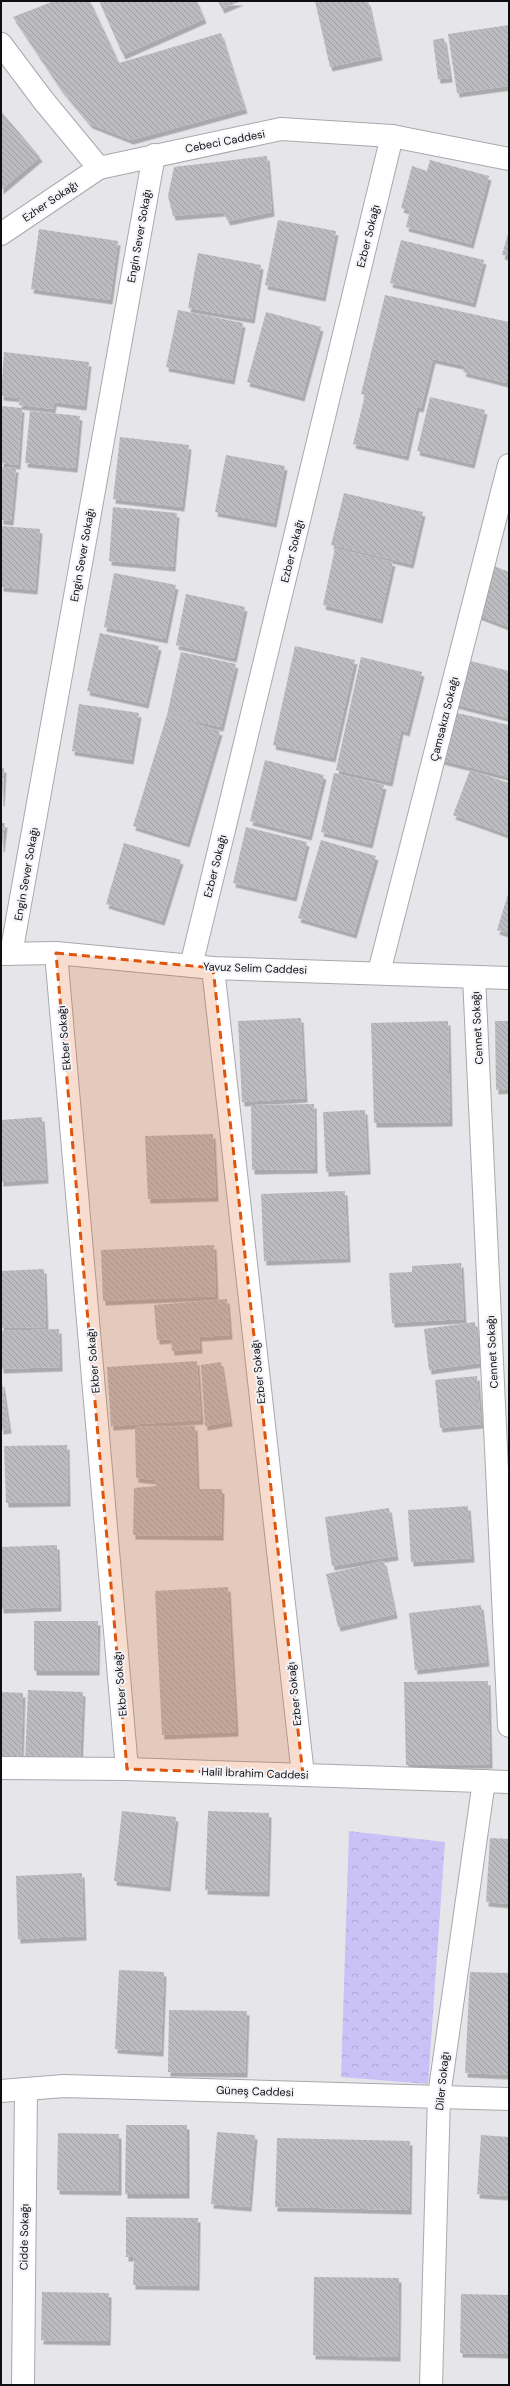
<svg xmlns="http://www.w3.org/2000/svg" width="510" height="2386" viewBox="0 0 510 2386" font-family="'DM Sans',sans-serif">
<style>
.forest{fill:url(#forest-crowns)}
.building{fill:url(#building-back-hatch);filter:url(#shadow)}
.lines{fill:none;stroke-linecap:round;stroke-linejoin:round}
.minor-casing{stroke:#a9a8ac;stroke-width:24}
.minor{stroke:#fff;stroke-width:22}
.marked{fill:#dd550c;fill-opacity:0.2;stroke:#dd550c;stroke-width:3;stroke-dasharray:8 5;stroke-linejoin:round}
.labels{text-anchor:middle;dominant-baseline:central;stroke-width:4;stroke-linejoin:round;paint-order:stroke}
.street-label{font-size:11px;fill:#0f0f11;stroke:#f4f3f7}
</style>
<defs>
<pattern id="forest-crowns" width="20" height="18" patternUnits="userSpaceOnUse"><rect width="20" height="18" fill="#cac2f7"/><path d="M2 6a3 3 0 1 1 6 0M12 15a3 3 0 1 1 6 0" fill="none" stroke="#aca6d3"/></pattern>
<pattern id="building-back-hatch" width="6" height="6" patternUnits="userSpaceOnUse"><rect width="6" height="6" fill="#bcbcc0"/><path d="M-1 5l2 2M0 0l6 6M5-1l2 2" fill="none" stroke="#a0a0a4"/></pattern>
<filter id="shadow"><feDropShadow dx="2.5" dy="4.5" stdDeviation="0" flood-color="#0004"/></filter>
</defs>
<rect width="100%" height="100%" fill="#e6e6ea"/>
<!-- forest -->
<polygon class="forest" points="349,1831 445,1842 428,2084 341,2077"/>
<!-- building -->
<g class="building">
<polygon points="54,1 90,1 119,63 221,33 245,109 131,140 90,124 60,88 13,17"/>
<polygon points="99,1 197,1 204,19 123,55"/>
<polygon points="218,1 241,1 222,9"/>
<polygon points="315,1 368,1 380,56 330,67"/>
<polygon points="509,25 509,86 457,93 448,34"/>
<polygon points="444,38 450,78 438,79 433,40"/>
<polygon points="1,111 40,157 1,190"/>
<polygon points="267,156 272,212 228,221 223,212 173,216 168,196 174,167"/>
<polygon points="430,160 489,176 471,244 406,227 410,211 401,208 412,166 427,171"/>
<polygon points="278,220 336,231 323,297 265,285"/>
<polygon points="39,229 118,241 110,300 31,289"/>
<polygon points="509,230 509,256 502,255"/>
<polygon points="401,240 484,260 473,303 390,283"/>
<polygon points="198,253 261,265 252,319 188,308"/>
<polygon points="385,295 509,322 509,371 506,383 463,372 465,366 433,359 421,408 417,407 406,456 353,444 365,395 361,394"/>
<polygon points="178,310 243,323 232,380 166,367"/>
<polygon points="266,312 321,327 302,397 247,382"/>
<polygon points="4,352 89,362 84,406 54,402 53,409 19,405 20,398 1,396"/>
<polygon points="430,397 485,410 472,464 417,451"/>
<polygon points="1,406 22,408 18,465 1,463"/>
<polygon points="30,411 80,416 75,468 25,463"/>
<polygon points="120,437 189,445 182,507 113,499"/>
<polygon points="226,455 285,466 274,523 215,512"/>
<polygon points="1,467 16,468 11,521 1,520"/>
<polygon points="344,493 423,512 411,564 331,545"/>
<polygon points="113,507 177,513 173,567 109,561"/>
<polygon points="1,526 40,529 35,590 1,587"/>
<polygon points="335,548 393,562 380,619 323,605"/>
<polygon points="494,566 509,572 509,627 475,614"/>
<polygon points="114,573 176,585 165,639 104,627"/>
<polygon points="186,594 245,607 234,658 176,645"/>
<polygon points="100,633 159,646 146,704 87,691"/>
<polygon points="295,646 355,660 333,758 273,745"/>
<polygon points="181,652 236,664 221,727 167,715"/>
<polygon points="361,657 422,672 407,732 401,730 390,782 336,770"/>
<polygon points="467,660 509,671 509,718 455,704"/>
<polygon points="79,704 139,713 131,760 72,751"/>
<polygon points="453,712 509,725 509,777 441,760"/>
<polygon points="167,715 220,731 187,843 133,826"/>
<polygon points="265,760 324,775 309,836 250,821"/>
<polygon points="1,768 4,768 2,802 1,802"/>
<polygon points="470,770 509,783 509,835 453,815"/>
<polygon points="334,773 384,785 370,844 321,832"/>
<polygon points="1,823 5,823 2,848 1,848"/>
<polygon points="246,827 307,842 294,897 233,883"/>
<polygon points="321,840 376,856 354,934 298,918"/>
<polygon points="124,843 181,860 162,921 106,904"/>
<polygon points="509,891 509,934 497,930"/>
<polygon points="301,1018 305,1098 242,1102 238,1021"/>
<polygon points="448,1021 450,1122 374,1123 371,1023"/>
<polygon points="495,1021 509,1021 509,1089 496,1090"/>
<polygon points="314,1104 315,1169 252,1170 251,1105"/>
<polygon points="365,1110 368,1170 326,1172 323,1112"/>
<polygon points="42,1117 46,1179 1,1182 1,1120"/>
<polygon points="213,1134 216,1197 148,1199 145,1136"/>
<polygon points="345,1191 348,1258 264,1261 261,1194"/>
<polygon points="214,1245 216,1296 103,1301 101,1250"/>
<polygon points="461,1263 464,1319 392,1323 389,1273 412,1272 412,1266"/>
<polygon points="44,1269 46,1327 1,1328 1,1271"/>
<polygon points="227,1299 230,1335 199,1337 200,1349 172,1351 171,1339 157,1340 154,1305"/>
<polygon points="475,1322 480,1363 429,1370 424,1329"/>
<polygon points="59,1329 60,1367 1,1369 1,1331"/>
<polygon points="197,1361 201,1420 111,1426 107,1367"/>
<polygon points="221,1362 230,1422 205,1426 201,1365"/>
<polygon points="477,1376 481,1424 440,1428 435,1380"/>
<polygon points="2,1382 9,1429 1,1430 1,1383"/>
<polygon points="195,1426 197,1489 222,1489 221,1536 133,1535 134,1488 156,1486 154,1480 136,1478 135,1427"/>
<polygon points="67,1445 68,1502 6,1503 4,1446"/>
<polygon points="468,1506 472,1558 411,1562 408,1510"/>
<polygon points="389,1508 396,1556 332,1566 325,1517"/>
<polygon points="57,1545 59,1607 1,1609 1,1547"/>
<polygon points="384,1561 395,1614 338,1627 326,1574"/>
<polygon points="228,1587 236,1732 162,1735 155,1591"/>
<polygon points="481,1605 487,1662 415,1670 409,1613"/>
<polygon points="34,1621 98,1621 97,1671 34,1671"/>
<polygon points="488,1681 490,1764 406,1765 404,1682"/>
<polygon points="28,1690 83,1692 80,1765 25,1763"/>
<polygon points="1,1692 23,1693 21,1762 1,1761"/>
<polygon points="122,1811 176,1817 168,1887 114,1881"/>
<polygon points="208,1811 269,1813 267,1892 205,1890"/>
<polygon points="490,1838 509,1839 509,1904 486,1902"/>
<polygon points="82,1873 84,1936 18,1939 16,1876"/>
<polygon points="119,1970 164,1972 161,2052 115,2049"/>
<polygon points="470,1972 509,1973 509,2075 465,2073"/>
<polygon points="169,2010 247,2011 245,2073 168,2072"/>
<polygon points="126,2125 187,2125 187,2194 125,2194"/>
<polygon points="217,2132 255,2135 249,2207 211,2204"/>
<polygon points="58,2133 119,2134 119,2191 57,2190"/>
<polygon points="481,2135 509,2137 509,2196 477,2194"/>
<polygon points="277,2138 410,2141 409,2210 275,2207"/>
<polygon points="126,2217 198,2218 197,2286 133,2285 134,2257 126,2257"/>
<polygon points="314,2277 399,2278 398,2357 313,2355"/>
<polygon points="42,2292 109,2293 108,2341 41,2340"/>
<polygon points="461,2294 509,2295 509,2354 460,2353"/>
</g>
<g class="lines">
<defs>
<g id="minor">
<polyline points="1,44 43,100 99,168 281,129 392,136 509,159"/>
<polyline points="1,234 99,168"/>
<polyline points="56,953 127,1769"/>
<polyline points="1,954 56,953 213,968 509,978"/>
<polyline points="11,954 154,155"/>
<polyline points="191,966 392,136"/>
<polyline points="213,968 303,1775"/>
<polyline points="379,972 509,465"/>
<polyline points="474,977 509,1726"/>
<polyline points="1,1768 127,1769 509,1782"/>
<polyline points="1,2091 64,2086 509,2099"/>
<polyline points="23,2385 26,2089"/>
<polyline points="431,2385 439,2096 484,1781"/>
</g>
</defs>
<!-- minor casing -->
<use href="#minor" class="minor-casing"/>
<!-- minor -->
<use href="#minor" class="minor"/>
</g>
<!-- marked area -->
<path class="marked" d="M56 953 213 968 303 1775 127 1769Z"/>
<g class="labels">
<!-- street labels -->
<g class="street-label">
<text transform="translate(225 141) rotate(-11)">Cebeci Caddesi</text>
<text transform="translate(50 201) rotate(-34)">Ezher Sokağı</text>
<text transform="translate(139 236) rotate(-80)">Engin Sever Sokağı</text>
<text transform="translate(368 236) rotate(-76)">Ezber Sokağı</text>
<text transform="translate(292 551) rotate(-76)">Ezber Sokağı</text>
<text transform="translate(82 555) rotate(-80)">Engin Sever Sokağı</text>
<text transform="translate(444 719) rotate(-76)">Çamsakızı Sokağı</text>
<text transform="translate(215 866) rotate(-76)">Ezber Sokağı</text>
<text transform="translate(26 874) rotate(-80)">Engin Sever Sokağı</text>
<text transform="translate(255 968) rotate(2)">Yavuz Selim Caddesi</text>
<text transform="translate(477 1028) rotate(-93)">Cennet Sokağı</text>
<text transform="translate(64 1038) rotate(-95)">Ekber Sokağı</text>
<text transform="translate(492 1352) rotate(-93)">Cennet Sokağı</text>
<text transform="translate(93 1361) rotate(-95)">Ekber Sokağı</text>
<text transform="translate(258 1372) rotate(-96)">Ezber Sokağı</text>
<text transform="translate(120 1684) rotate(-95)">Ekber Sokağı</text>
<text transform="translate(294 1694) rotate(-96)">Ezber Sokağı</text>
<text transform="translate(255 1773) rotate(2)">Halil İbrahim Caddesi</text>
<text transform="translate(442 2081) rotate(-84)">Diler Sokağı</text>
<text transform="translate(255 2091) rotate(2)">Güneş Caddesi</text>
<text transform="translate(24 2237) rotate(-89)">Cidde Sokağı</text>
</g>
</g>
<!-- border -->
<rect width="510" height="2386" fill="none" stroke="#0f0f11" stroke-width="4"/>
</svg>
